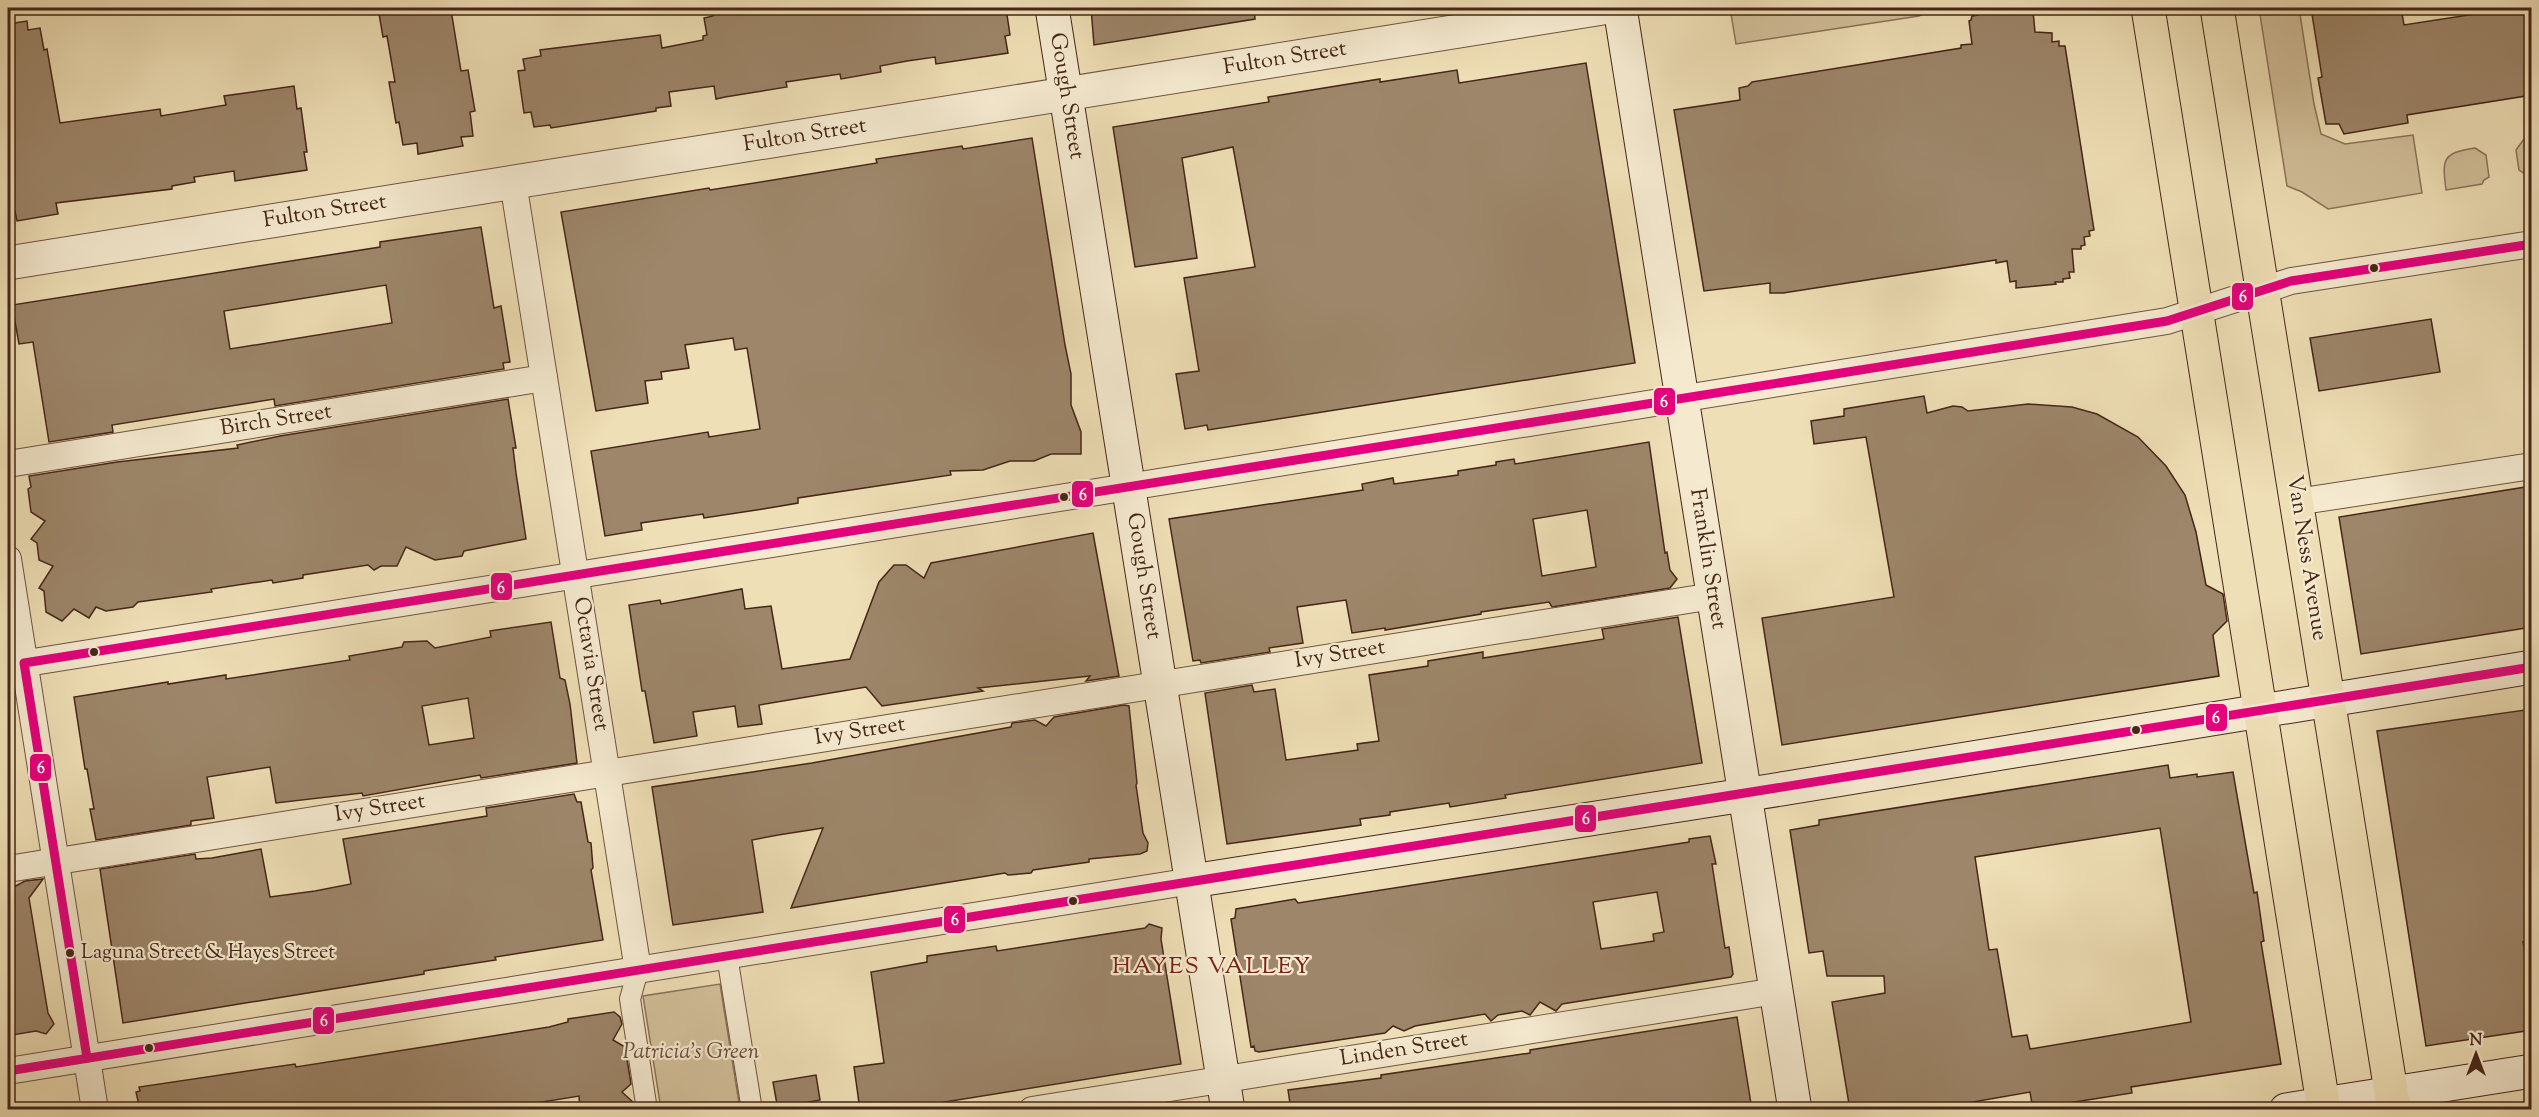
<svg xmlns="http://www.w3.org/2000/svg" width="2539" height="1117" viewBox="0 0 2539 1117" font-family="'Sorts Mill Goudy',serif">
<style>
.green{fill:#d2c09b;stroke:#8c735a;stroke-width:1.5}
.building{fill:#9d866a;stroke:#452618;stroke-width:1.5;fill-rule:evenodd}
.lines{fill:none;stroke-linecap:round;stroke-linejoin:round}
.pedestrian-casing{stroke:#705440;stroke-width:22}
.minor-casing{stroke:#705440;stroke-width:28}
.tertiary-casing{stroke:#705440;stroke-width:35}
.secondary-casing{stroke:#452618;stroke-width:35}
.trunk-casing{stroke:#452618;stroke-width:35}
.pedestrian{stroke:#f5ead0;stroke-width:20}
.minor{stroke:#f5ead0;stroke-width:26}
.tertiary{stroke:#f5ead0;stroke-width:33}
.secondary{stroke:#f5ead0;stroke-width:33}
.trunk{stroke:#efdfb6;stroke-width:33}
.bus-1-casing{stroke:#f5ead0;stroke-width:14}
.bus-1{stroke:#e5007d;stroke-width:9}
.bus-dot{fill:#452618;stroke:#f5ead0;stroke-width:2}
.labels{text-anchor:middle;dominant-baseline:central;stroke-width:4.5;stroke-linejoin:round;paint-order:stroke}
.bus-label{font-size:20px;fill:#452618;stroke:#f5ead0;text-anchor:start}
.street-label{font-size:22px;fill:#452618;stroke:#f5ead0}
.park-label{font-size:22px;font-style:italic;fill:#684c39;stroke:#f5ead0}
.neighbourhood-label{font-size:24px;letter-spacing:1.5px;fill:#7a1f14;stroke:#f5ead0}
.line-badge{stroke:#f5ead0;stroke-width:2}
.badge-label{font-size:16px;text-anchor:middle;font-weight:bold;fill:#fff}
</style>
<rect width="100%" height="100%" fill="#efdfb6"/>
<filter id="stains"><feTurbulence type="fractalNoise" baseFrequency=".00333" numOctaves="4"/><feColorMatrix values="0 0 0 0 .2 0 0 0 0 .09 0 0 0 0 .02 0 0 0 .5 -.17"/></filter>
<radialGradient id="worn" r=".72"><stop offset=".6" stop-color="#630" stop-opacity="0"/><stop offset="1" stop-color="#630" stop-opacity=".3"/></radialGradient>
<!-- green -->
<g class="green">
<polygon points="1730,8 1936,8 1919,16 1736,44"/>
<polygon points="2259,8 2299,8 2314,104 2321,134 2345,144 2413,135 2422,193 2328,209 2302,192 2287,186"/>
<polygon points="2531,138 2531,176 2528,176 2519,170 2516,150 2524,139"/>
<path d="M2475 148 2486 155 2489 177 2484 180 2482 184 2446 190C2442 159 2442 153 2475 148Z"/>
<polygon points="720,984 740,1109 661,1109 643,996"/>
</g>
<!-- building -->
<g class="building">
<polygon points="378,8 439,8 440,11 451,10 461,71 468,70 475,111 470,112 473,136 461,137 463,146 418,154 417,143 403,145 399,122 396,123 389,82 395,82 387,36 383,37"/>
<polygon points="767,8 774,8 775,13 826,8 1006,8 1010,35 1005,36 1008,53 936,64 935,57 907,61 880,66 881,72 841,79 840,74 786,82 787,87 725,97 716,99 714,86 669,92 671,106 656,108 656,111 551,128 550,125 534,127 531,112 524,113 518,71 525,70 523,59 541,56 540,50 660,35 662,48 703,40 703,36 707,35 704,18 713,16 713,14"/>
<polygon points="1091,8 1254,8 1255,19 1094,45"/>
<polygon points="2012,8 2026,8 2028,12 2033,11 2035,32 2052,33 2052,42 2059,41 2059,46 2065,46 2094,230 2089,231 2090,236 2084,237 2085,245 2081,246 2081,249 2072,249 2074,272 2069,272 2070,278 2063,279 2063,282 2055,282 2056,284 2016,288 2016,281 2010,282 2007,261 1996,263 1996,260 1783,293 1770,293 1770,283 1704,291 1674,110 1740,100 1739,88 1748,86 1752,82 1961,48 1961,45 1972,44 1969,21 1971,20 1972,16 1978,15 1978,13"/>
<polygon points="2311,8 2401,8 2404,25 2514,8 2532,8 2532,95 2407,115 2408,123 2344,134 2339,124 2326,124 2318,78 2322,77"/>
<polygon points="27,21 28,30 40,28 44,50 47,49 60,123 160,109 161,116 226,105 224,96 294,86 297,109 301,108 307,152 304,152 307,170 235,181 234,171 194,177 195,182 172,186 172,189 56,203 58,214 17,221 15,211 8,212 8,24"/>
<polygon points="1586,63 1635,363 1208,430 1207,425 1185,429 1176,374 1199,371 1184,278 1255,267 1233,147 1182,158 1197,258 1135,267 1113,127 1269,102 1268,97 1380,79 1380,82 1457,70 1459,83"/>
<polygon points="1032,138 1065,345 1071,374 1071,405 1081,432 1081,454 1051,454 1034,461 1010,461 983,470 950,471 951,475 798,498 798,503 763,509 704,518 703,514 641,523 642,530 605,536 591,451 708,432 709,437 760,429 747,348 735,350 733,338 685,345 689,368 661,372 662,379 645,381 648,403 596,411 561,212 709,188 710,190 767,181 877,163 876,159 962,146 963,149"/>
<path d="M481 227 494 308 501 306 510 362 503 363 504 369 275 406 274 399 112 425 113 432 49 442 33 342 19 344 12 305 380 247V242ZM386 285 392 323 230 349 224 311Z"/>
<polygon points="2431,319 2440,372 2319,391 2310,338"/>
<polygon points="1924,396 1927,413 1953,406 1962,407 1968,411 2028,404 2072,407 2097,414 2138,437 2166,466 2185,495 2196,532 2206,585 2223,594 2227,621 2213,635 2219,676 1782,745 1762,618 1894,597 1866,437 1814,444 1811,421 1844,416 1844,409"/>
<polygon points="508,399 516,448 513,448 516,473 526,539 464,551 462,556 435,560 406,547 397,566 381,566 374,570 368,565 303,575 303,578 273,583 272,580 211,589 212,592 138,602 133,607 106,611 96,607 89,618 74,609 62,621 46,612 44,591 39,588 53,566 39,560 37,543 31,539 45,521 31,512 28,489 31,487 29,476 117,462 238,448 237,445 280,436"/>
<path d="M1649 442 1665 553 1667 552 1670 570 1677 579 1670 588 1552 607 1549 602 1481 612V614L1385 630V628L1352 633 1346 600 1297 607 1303 643 1269 648 1270 652 1201 663 1200 660 1193 661 1169 519 1363 490 1362 484 1393 478 1394 484 1458 475V471L1496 465V462L1514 459 1515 464ZM1587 510 1596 567 1542 576 1533 519Z"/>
<polygon points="2532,486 2532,627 2361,654 2339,517"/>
<polygon points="1093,533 1119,676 1086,681 1090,676 978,688 983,691 882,706 866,687 759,705 762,724 738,727 735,706 693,712 697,736 654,743 645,691 642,691 629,605 660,600 661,604 742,589 745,609 771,606 782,669 850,659 879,582 894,565 906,565 924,578 931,563"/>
<polygon points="1678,617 1702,763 1505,795 1506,798 1450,807 1449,803 1390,812 1390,815 1360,819 1361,825 1227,844 1205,693 1252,685 1254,692 1275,689 1286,760 1358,750 1357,744 1379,741 1369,675 1428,666 1428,661 1483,652 1483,658 1604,639 1602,629"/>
<path d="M551 622 560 678 565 680 570 704 577 763 481 778 480 775 363 796 362 793 276 803 270 767 207 777 214 818 191 821V825L96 840 90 809H94L87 769H85L74 697 168 682V684L226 675V679L350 660 349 656 402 647 404 642 427 641 435 648 491 637 490 631ZM468 698 474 738 429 745 422 706Z"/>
<polygon points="1124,705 1129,706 1137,783 1136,785 1143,833 1148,843 1147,851 1140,854 1089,859 1089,862 1033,870 1031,873 1008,875 1005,873 791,908 823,828 778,835 752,840 763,912 673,925 652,787 812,763 1011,727 1012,723 1035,720 1046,726 1054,717"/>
<polygon points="2532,709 2532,941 2523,942 2532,996 2532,1030 2426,1046 2377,731"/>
<path d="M2168 765 2170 778 2197 774V777L2233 772 2254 893 2257 892 2264 941 2261 942 2281 1064 2131 1087 2132 1093 2056 1105V1107L2044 1110H2033L2030 1092 1927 1110H1850L1832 1002 1885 993 1884 976H1827L1823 951 1809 953 1790 830 1819 825V820ZM2160 828 2191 1022 2030 1049 2027 1035 2012 1037 1997 949 1989 950 1975 857Z"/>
<polygon points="574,794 577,802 581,802 588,842 591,843 593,868 591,870 603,940 495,957 496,960 424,971 424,974 123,1023 100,869 195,854 196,859 212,858 261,849 270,897 315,891 351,884 343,839 487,816 486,808"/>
<path d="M1710 836 1716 864H1712L1725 948 1729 947 1733 974 1731 977 1562 1004 1556 1011 1540 1002 1530 1015 1522 1011 1498 1015 1491 1021 1485 1014 1415 1026 1404 1031 1393 1026 1385 1033 1259 1052 1255 1051 1254 1046 1251 1047 1231 919 1235 918 1236 909 1295 899 1298 903 1689 842V839ZM1657 892 1664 932 1653 934 1654 941 1601 949 1593 902Z"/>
<polygon points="43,879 29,898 48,1013 54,1024 46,1034 36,1031 12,1035 11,1033 8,1033 8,890 25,881"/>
<polygon points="1149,924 1162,928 1161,939 1181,1064 895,1110 860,1110 854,1067 884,1063 871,972 927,962 927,956 996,946 997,951 1145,928"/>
<polygon points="614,1012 620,1017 622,1024 613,1040 625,1047 631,1084 622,1092 634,1103 635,1110 580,1110 579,1096 492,1110 140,1110 136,1092 140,1091 139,1087 295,1064 296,1067 360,1057 549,1027 568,1022 568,1019"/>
<polygon points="1737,1017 1752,1110 1291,1110 1288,1090 1381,1078 1381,1075 1530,1053 1530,1050"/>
<polygon points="816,1075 820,1100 798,1104 799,1110 778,1110 773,1082"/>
</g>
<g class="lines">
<defs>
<g id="pedestrian">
<polyline points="727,956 752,1110"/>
<polyline points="638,970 630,999 647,1110"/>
</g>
<g id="minor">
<polyline points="513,182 638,970"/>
<polyline points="8,464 544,378"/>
<polyline points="2296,502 2532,466"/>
<polyline points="8,559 95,1110"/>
<polyline points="8,666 2167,321 2291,281 2532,244"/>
<polyline points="8,869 1713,596"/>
<polyline points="8,1071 1192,881"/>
<polyline points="1032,1110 1776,991"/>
</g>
<polyline id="tertiary" points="8,263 1603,8"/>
<g id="secondary">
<polyline points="1052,8 1228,1110"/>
<polyline points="1620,8 1795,1110"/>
<polyline points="1192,881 1744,795 2532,667"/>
<polyline points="2286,1110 2532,1071"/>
</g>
<g id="trunk">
<polyline points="2148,8 2324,1110"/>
<polyline points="2217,8 2394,1110"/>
</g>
</defs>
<!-- pedestrian casing -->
<use href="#pedestrian" class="pedestrian-casing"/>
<!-- minor casing -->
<use href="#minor" class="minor-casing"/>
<!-- tertiary casing -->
<use href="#tertiary" class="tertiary-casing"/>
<!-- secondary casing -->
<use href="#secondary" class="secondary-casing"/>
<!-- trunk casing -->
<use href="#trunk" class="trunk-casing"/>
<!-- pedestrian -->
<use href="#pedestrian" class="pedestrian"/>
<!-- minor -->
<use href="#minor" class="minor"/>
<!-- tertiary -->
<use href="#tertiary" class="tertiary"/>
<!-- secondary -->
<use href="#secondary" class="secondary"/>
<!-- trunk -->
<use href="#trunk" class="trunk"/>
<defs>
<g id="bus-1">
<polyline points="87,1058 24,663 2167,321 2291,281 2532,244"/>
<polyline points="8,1071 2532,667"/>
</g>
</defs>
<!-- bus-1 casing -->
<use href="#bus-1" class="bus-1-casing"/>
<!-- bus-1 -->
<use href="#bus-1" class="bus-1"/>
</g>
<!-- markers -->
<g class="bus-dot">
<circle cx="2374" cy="268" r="5"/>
<circle cx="1064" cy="497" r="5"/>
<circle cx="94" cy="652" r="5"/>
<circle cx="2136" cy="730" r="5"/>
<circle cx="1073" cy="901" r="5"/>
<circle cx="70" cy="953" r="5"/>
<circle cx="149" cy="1048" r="5"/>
</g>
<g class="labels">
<!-- bus labels -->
<g class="bus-label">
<text x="81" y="953">Laguna Street &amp; Hayes Street</text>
</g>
<!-- street labels -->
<g class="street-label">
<text transform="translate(1285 59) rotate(-9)">Fulton Street</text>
<text transform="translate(1066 96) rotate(81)">Gough Street</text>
<text transform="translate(805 136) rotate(-9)">Fulton Street</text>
<text transform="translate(325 212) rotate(-9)">Fulton Street</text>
<text transform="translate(276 421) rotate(-9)">Birch Street</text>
<text transform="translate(2306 558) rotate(81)">Van Ness Avenue</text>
<text transform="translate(1707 559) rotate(81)">Franklin Street</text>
<text transform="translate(1143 576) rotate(81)">Gough Street</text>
<text transform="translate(1340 655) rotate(-9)">Ivy Street</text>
<text transform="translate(590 664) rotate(81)">Octavia Street</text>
<text transform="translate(860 732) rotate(-9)">Ivy Street</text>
<text transform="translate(380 809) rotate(-9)">Ivy Street</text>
<text transform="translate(1404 1050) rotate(-9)">Linden Street</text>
</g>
<!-- park labels -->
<g class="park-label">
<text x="691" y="1053">Patricia's Green</text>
</g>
<!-- neighbourhood labels -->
<g class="neighbourhood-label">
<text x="1212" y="967">HAYES VALLEY</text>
</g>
</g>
<g class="line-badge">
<rect x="2231" y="282" width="23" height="29" rx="6" fill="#e5007d"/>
<rect x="1653" y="387" width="23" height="29" rx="6" fill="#e5007d"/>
<rect x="1071" y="480" width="23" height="28" rx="6" fill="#e5007d"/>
<rect x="490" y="572" width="23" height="29" rx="6" fill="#e5007d"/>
<rect x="2205" y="703" width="23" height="29" rx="6" fill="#e5007d"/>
<rect x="29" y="753" width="23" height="29" rx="6" fill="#e5007d"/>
<rect x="1574" y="804" width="23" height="29" rx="6" fill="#e5007d"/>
<rect x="943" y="905" width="23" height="29" rx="6" fill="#e5007d"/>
<rect x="312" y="1006" width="23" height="29" rx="6" fill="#e5007d"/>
</g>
<g class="badge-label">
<text x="2243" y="302">6</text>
<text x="1664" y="407">6</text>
<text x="1083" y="500">6</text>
<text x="501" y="593">6</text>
<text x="2216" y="723">6</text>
<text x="41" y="773">6</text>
<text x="1586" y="824">6</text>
<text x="955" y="925">6</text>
<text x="324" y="1026">6</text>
</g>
<!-- margin -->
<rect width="2539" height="1117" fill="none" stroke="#efdfb6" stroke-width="30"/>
<rect x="9" y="9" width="2521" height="1099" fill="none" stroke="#452618" stroke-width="3"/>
<rect x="15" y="15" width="2509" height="1087" fill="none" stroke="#452618" stroke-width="1.5"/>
<!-- north arrow -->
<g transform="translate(2476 1054)" stroke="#f5ead0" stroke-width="4.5" paint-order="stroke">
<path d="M0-4.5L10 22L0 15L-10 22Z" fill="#452618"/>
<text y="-9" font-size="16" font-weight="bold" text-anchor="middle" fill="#452618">N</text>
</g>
<rect width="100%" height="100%" filter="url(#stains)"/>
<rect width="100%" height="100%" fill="url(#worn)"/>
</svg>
